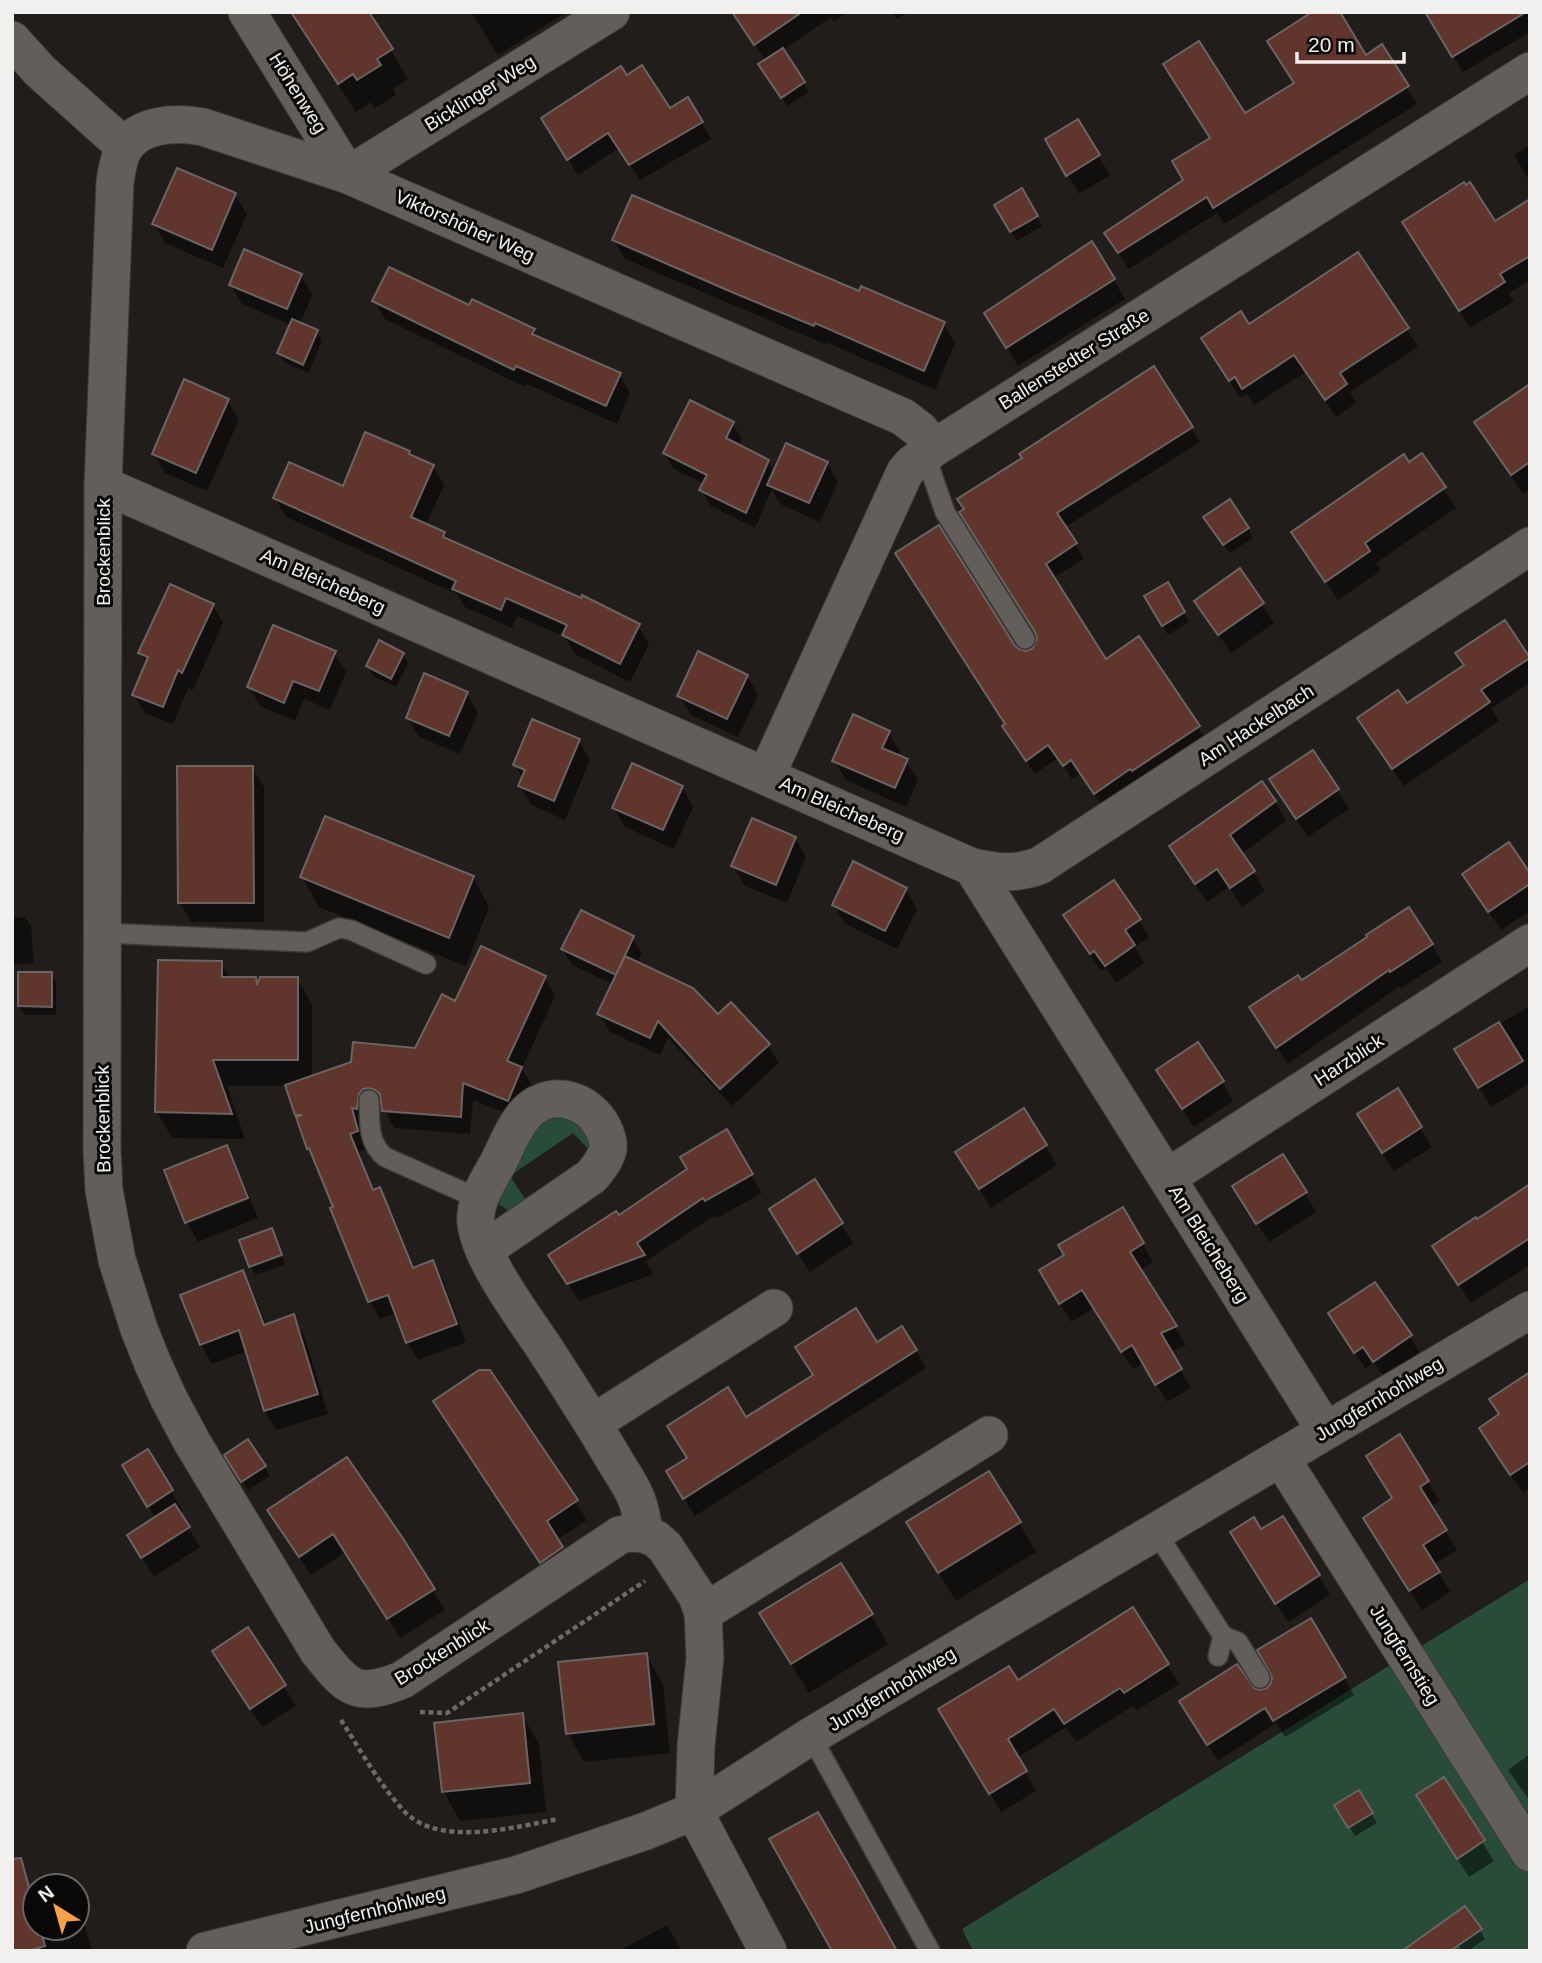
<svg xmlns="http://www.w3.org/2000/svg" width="1542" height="1963" viewBox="0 0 1542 1963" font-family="Arial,sans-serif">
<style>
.green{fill:#294c39}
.shadow{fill:#0007}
.building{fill:#60352c;stroke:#6a6463;stroke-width:2}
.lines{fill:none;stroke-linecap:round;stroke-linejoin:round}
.service-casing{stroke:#3d3b39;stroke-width:22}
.minor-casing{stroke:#3d3b39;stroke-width:39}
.path{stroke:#6d6b68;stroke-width:4.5;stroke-dasharray:5 3.5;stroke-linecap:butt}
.service{stroke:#625f5b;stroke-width:19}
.minor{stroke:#625f5b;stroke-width:37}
.labels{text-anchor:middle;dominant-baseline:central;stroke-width:6;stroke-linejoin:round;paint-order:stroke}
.street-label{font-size:19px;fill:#f2f0ee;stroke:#090807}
</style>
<rect width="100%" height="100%" fill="#201d1a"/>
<!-- green -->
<g class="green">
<polygon points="553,1114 584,1123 594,1155 573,1133 510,1176 528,1203 512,1213 494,1201 533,1126"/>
<polygon points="1530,1579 1530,1951 973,1951 962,1929"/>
</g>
<!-- shadow -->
<g class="shadow">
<polygon points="471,12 567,12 498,55"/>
<polygon points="734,12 847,12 834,22 831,17 783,50 809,92 787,106 766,74 766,61"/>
<polygon points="892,12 909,12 897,19"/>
<polygon points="1427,12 1530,12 1530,32 1463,72"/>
<polygon points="302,29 391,50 408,79 393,89 396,95 375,108 371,102 356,112"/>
<polygon points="1381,47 1417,104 1224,224 1217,213 1129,269 1116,249 1185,181 1245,115 1366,57"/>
<polygon points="627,77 669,110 688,99 711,139 640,180 619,148 578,175 553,135"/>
<polygon points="1077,121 1110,175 1079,194 1047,140"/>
<polygon points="1530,145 1530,182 1514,155"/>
<polygon points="177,170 235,195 247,214 223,268 165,243 154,224"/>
<polygon points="1021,191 1042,226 1017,241 996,205"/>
<polygon points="1530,201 1530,280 1509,293 1514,301 1470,328 1415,240 1495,223"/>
<polygon points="614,240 860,293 944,324 955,343 935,390 826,342 825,344 625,259"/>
<polygon points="1091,243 1125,299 1018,366 998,333"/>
<polygon points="1358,254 1418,347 1350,392 1356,403 1336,417 1306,372 1254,405 1247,394 1240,398 1213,356 1249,326"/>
<polygon points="301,275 312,295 300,324 317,332 322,341 309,373 284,362 279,353 291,325 242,304 231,285"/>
<polygon points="374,300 470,308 533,330 539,339 619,374 630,393 617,424 527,384 525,387 385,319"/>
<polygon points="1153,369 1200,442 1065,527 1084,559 1053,578 1106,661 1139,638 1207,741 1103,807 1080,774 1072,779 1058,758 1035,774 1004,727 1007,725 1013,647 1025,653 1033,650 1039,639 1024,459"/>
<polygon points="227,400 239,420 207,491 165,473 154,453"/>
<polygon points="1530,408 1530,489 1523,494 1476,423"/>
<polygon points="732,423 742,439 738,446 768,461 775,472 827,463 838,482 820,522 780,504 772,489 755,528 711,506 701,490 705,484 674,469 665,453"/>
<polygon points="409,452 411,456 433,466 444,485 426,525 444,533 449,542 638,626 649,644 630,682 575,654 565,637 517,616 512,628 465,607 457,594 286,517 275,498 344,488"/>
<polygon points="1421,455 1456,508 1376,563 1380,571 1338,600 1305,552"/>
<polygon points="1211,526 1248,529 1253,538 1230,553"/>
<polygon points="1240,571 1274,623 1231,653 1196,601"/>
<polygon points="1168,585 1189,622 1168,635 1147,597"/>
<polygon points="213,605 223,623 193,690 188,688 173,724 145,713 134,695 147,664 140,653"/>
<polygon points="1504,623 1530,661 1530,683 1491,708 1499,721 1404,786 1370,737 1406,706 1465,666"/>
<polygon points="334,653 346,672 330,710 304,699 295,721 260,706 249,687"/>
<polygon points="402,654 408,663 396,687 373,676 368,666"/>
<polygon points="747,676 758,695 738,737 691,715 679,696"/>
<polygon points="467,694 478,713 460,754 419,737 408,718"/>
<polygon points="888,732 900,751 897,757 906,761 918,780 906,807 846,780 834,760"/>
<polygon points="579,741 590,760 565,820 531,805 520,786 523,778 515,765"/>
<polygon points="252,768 264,787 264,922 191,922 180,903"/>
<polygon points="682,787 693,807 674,849 625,827 614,808"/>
<polygon points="1337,790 1349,809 1308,837 1283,799"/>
<polygon points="1275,802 1286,821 1242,854 1265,891 1242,907 1229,887 1207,902 1171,847"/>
<polygon points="795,838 806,857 787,903 745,886 733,866"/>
<polygon points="1530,876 1530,911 1501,930 1476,894"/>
<polygon points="302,877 473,877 489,907 466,966 319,907"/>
<polygon points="906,889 917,909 897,949 845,924 834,905"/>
<polygon points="1065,916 1139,920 1149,937 1135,947 1144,963 1116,983 1106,968 1101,971"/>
<polygon points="25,917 31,926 34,963 12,965 12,918"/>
<polygon points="632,937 642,953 637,964 718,1016 768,1045 779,1063 732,1106 668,1038 660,1055 610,1032 599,1014 613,984 572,965 563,949"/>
<polygon points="1432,945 1442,962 1401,988 1400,986 1288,1064 1261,1025 1302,983"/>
<polygon points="221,963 230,978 255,978 259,984 297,978 312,1005 312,1077 416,1050 456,1003 545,978 555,996 522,1068 532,1086 519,1118 473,1100 470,1134 394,1128 383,1106 379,1105 372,1108 367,1149 359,1152 375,1191 379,1190 390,1208 415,1269 432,1262 443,1280 466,1342 418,1360 407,1342 395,1314 380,1319 370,1301 332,1209 335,1208 315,1160 309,1148 287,1086 227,1086 245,1139 172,1138 157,1112"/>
<polygon points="51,973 56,983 56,1015 25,1015 19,1006"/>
<polygon points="1530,1006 1530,1083 1491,1107 1456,1050"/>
<polygon points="1222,1082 1233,1101 1194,1127 1170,1090"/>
<polygon points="1397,1091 1432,1147 1394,1171 1370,1134"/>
<polygon points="1024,1111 1057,1165 991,1208 969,1172"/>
<polygon points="726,1131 762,1193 717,1218 715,1215 646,1261 653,1274 579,1301 561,1273 618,1217 689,1170"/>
<polygon points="226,1147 237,1167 258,1218 198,1242 187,1222 167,1171"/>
<polygon points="814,1182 853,1243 810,1272 782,1229"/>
<polygon points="1530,1186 1530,1265 1471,1303 1446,1266 1477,1222"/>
<polygon points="1305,1193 1316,1212 1269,1242 1246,1206"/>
<polygon points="1122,1209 1153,1262 1140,1270 1186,1345 1170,1352 1191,1388 1167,1402 1144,1363 1133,1369 1094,1308 1071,1322 1041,1271 1066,1256"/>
<polygon points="271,1230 285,1264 256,1275 250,1266"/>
<polygon points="242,1272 253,1292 267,1326 293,1316 304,1335 328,1414 276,1430 265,1411 247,1351 212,1364 201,1345 182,1296"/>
<polygon points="1375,1284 1420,1353 1384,1377 1374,1363 1365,1368 1340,1331"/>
<polygon points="877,1344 916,1350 926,1368 695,1516 679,1490 689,1459 746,1419"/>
<polygon points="489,1372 587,1520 557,1540 573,1567 552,1580 446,1420"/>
<polygon points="1530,1374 1530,1488 1523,1493 1492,1448 1500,1416"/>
<polygon points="148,1452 183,1511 179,1513 200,1547 154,1577 140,1555 156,1519 124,1466"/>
<polygon points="227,1456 265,1467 270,1476 248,1490"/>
<polygon points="1428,1482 1439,1501 1431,1507 1457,1550 1434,1564 1450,1592 1422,1610 1376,1537 1394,1499"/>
<polygon points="1019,1523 1036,1552 956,1601 925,1551"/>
<polygon points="281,1530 400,1538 445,1610 400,1638 346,1552 311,1575"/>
<polygon points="1261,1531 1319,1576 1330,1595 1288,1622 1243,1552"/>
<polygon points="1132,1609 1179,1684 1136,1711 1133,1706 1076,1742 1066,1727 1017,1758 1036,1791 1001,1812 941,1709 1017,1682"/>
<polygon points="871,1615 888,1644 809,1693 778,1643"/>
<polygon points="1310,1621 1354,1695 1285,1737 1276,1723 1218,1761 1191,1719 1252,1690 1260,1692 1268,1690"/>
<polygon points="248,1630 296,1706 262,1727 226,1671"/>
<polygon points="646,1655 663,1684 670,1753 584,1762 568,1733"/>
<polygon points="522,1715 539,1744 546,1812 460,1821 444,1792"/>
<polygon points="1530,1754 1530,1801 1508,1770"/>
<polygon points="1443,1780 1494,1861 1469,1877 1429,1815"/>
<polygon points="1359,1792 1377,1823 1355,1836 1337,1806"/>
<polygon points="35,1904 35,1928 77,1928 77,1904 81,1911 92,1951 12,1951 12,1910"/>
<polygon points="667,1925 682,1951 619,1951"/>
<polygon points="1480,1930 1485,1939 1468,1951 1462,1951 1449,1932"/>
</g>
<!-- building -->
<g class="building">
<polygon points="291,12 369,12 393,49 377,59 381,65 357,80 353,74 338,84"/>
<polygon points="732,12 802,12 754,45"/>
<polygon points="1312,12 1340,12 1366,55 1382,44 1409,86 1213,208 1207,197 1118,253 1104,233 1183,180 1172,161 1210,138 1163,64 1199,41 1245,113 1294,83 1267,41"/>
<polygon points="1425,12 1526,12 1452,57"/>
<polygon points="783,48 805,82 781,98 758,64"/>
<polygon points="642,65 670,108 688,97 703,122 629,165 608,133 567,160 541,118 621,66 627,75"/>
<polygon points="1078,119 1100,155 1066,176 1045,139"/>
<polygon points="177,168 236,193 212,250 152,224"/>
<polygon points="1464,182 1466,185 1470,182 1495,221 1530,199 1530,256 1500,274 1505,282 1459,311 1402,222"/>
<polygon points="1022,188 1038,216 1010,232 994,205"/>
<polygon points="632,195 859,291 861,286 945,322 924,371 815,323 814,326 734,293 612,240"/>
<polygon points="1092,241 1115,279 1006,348 984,313"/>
<polygon points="244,249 302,274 287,309 229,285"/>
<polygon points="1358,252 1409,328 1340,373 1347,384 1325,400 1294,355 1242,389 1235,377 1229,381 1201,338 1241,311 1249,324"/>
<polygon points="389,267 469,305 472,299 535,329 532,334 621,373 606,406 516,366 514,370 372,301"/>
<polygon points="292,319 318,330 303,365 277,353"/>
<polygon points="1154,366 1193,427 1057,513 1077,543 1046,564 1106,659 1139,636 1200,726 1132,771 1130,769 1094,794 1071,760 1063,766 1048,745 1026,761 1002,726 1005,724 895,553 939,525 1015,646 1019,649 1025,651 1032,649 1037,639 1035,632 959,512 964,509 957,499 1022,458 1019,454"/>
<polygon points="184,379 229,399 196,473 152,454"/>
<polygon points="1530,384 1530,462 1511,475 1474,422"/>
<polygon points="690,400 734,422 726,438 769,460 746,513 699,490 707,475 663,453"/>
<polygon points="365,432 410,451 409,454 434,465 411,517 445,532 443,537 581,598 582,595 640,624 620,664 562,635 567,625 506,598 501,610 452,589 456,581 273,498 289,462 343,486"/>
<polygon points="786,443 828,462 809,503 767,485"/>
<polygon points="1422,453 1446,487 1365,543 1370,551 1325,582 1291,532 1404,454 1409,462"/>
<polygon points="1230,499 1249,528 1223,545 1203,517"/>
<polygon points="1240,568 1264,603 1218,635 1194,601"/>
<polygon points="1168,582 1185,612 1162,626 1144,596"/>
<polygon points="170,584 214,604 182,673 178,670 163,707 132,695 148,657 138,653"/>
<polygon points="1505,620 1530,658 1481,690 1490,702 1392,769 1357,718 1398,690 1407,703 1464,665 1455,653"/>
<polygon points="273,625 336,651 319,691 293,681 284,703 247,687"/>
<polygon points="379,640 404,653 391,679 366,666"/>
<polygon points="698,651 748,675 727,719 677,696"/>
<polygon points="424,673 468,692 449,736 406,718"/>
<polygon points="853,714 890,731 882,748 908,759 895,788 832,761"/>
<polygon points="532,719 580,739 554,801 518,786 525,770 513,765"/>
<polygon points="1313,750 1339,789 1296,819 1269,779"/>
<polygon points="632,763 683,786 663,830 612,808"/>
<polygon points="177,766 253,766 254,903 178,903"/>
<polygon points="1262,781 1276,801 1230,835 1255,871 1230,888 1217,869 1195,884 1169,846"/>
<polygon points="325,816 474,876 449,938 300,877"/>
<polygon points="752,818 796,837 776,885 731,866"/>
<polygon points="1509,842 1530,873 1530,884 1488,912 1462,874"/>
<polygon points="853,861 907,888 885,931 832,905"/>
<polygon points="1114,880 1141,919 1125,930 1135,945 1105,966 1094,951 1090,954 1063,915"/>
<polygon points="1409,907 1433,944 1390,972 1389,970 1276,1048 1249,1007 1298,975 1302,980 1367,937 1366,935"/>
<polygon points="581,910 634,936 616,975 561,949"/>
<polygon points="481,946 546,976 507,1061 522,1067 508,1101 463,1083 461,1117 382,1111 380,1094 375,1090 369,1088 363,1089 359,1094 357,1109 352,1108 358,1131 350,1134 373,1190 380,1187 413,1268 433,1260 457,1324 406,1343 388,1295 368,1302 330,1208 333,1207 309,1148 307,1149 296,1117 302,1115 295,1115 285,1085 351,1062 353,1042 415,1048 442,994 455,1001"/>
<polygon points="625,956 693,988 718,1014 731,1002 770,1044 720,1089 658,1021 650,1038 597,1014"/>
<polygon points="158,960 222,961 222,977 256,977 257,985 260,977 298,977 298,1060 213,1060 232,1114 155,1112"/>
<polygon points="18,972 52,972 52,1007 18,1006"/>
<polygon points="1499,1022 1523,1061 1478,1088 1454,1049"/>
<polygon points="1198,1042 1224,1081 1182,1109 1156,1070"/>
<polygon points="1398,1088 1422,1127 1382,1153 1357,1114"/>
<polygon points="1024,1108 1047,1145 979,1189 955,1152"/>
<polygon points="727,1129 753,1174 705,1201 703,1198 637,1243 645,1255 567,1284 548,1255 616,1211 619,1215 687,1169 680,1157"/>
<polygon points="227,1145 248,1198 185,1223 164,1170"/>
<polygon points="1283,1154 1307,1192 1256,1224 1232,1186"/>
<polygon points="815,1179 843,1223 797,1254 769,1209"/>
<polygon points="1530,1184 1530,1238 1458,1285 1432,1246 1476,1217 1477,1219"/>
<polygon points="1123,1207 1144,1243 1130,1252 1177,1326 1161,1333 1182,1369 1155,1385 1132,1345 1121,1352 1082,1290 1059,1304 1039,1270 1064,1255 1058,1245"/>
<polygon points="272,1228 282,1255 249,1267 239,1240"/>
<polygon points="243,1270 264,1325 294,1314 318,1394 264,1411 239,1330 200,1345 180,1295"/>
<polygon points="1375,1282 1412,1335 1373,1362 1363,1347 1354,1353 1328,1313"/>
<polygon points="856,1308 877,1342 902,1326 917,1350 683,1499 666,1471 687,1458 667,1426 728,1387 746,1417 813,1375 795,1347"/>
<polygon points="479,1370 490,1370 578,1500 547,1521 563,1547 540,1563 433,1401"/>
<polygon points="1530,1372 1530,1462 1510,1475 1479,1428 1499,1414 1489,1399"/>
<polygon points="1400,1434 1429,1481 1420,1487 1447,1530 1423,1545 1440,1572 1409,1591 1363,1518 1392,1498 1366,1456"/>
<polygon points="248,1439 266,1466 241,1482 224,1455"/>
<polygon points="148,1449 173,1490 147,1507 122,1465"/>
<polygon points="347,1457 402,1537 435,1589 387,1619 333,1534 299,1557 267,1510"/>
<polygon points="989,1471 1021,1522 938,1573 906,1522"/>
<polygon points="175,1504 190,1527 141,1558 127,1535"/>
<polygon points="1283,1516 1320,1575 1275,1604 1230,1532 1254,1517 1261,1529"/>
<polygon points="841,1563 873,1614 791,1664 759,1613"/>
<polygon points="1133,1607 1169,1664 1124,1693 1120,1688 1064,1724 1054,1709 1008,1739 1027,1771 989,1794 938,1709 1009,1666 1018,1680"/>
<polygon points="1311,1618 1346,1677 1273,1721 1265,1708 1207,1745 1179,1701 1237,1664 1254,1688 1260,1690 1267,1688 1271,1683 1272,1677 1257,1650"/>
<polygon points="248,1627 286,1685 250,1709 212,1651"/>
<polygon points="647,1653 654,1724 566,1734 558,1662"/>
<polygon points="523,1713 530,1783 442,1792 434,1723"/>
<polygon points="1444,1777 1485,1840 1457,1859 1416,1795"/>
<polygon points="1359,1790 1373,1813 1348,1828 1334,1805"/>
<polygon points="818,1812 858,1881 897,1951 832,1951 769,1839"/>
<polygon points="21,1858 35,1909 35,1928 40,1928 45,1946 28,1951 12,1951 12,1859"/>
<polygon points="1465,1906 1482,1929 1450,1951 1402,1951"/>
</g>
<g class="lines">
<defs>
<g id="service">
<polyline points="934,449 930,469 945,512 1025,639"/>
<polyline points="103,933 307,942 339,928 351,930 426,964"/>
<path d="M369 1100C370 1122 367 1142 385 1157L479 1199"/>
<polyline points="1156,1532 1223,1636 1238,1642 1260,1678"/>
<polyline points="1218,1656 1223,1636"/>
<polyline points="811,1736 930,1951"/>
</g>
<g id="minor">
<polyline points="247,12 348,175 611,12"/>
<polyline points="12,40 40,71 125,147"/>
<polyline points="103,485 972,867 1325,1430"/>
<polyline points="766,776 905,472 912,464 934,448 1530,71"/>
<path d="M972 867C998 872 1013 875 1039 866L1530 546"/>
<polyline points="1168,1177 1530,943"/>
<path d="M484 1250 592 1176C598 1168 606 1159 608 1149 609 1142 606 1134 603 1128 589 1100 553 1088 528 1111 515 1124 507 1145 499 1161 490 1178 478 1195 476 1214 471 1248 526 1320 545 1349 569 1386 593 1423 615 1461 622 1473 631 1485 636 1498 641 1509 642 1523 645 1534L656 1539 665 1547 697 1596 703 1613 705 1658 696 1746 694 1811 768 1951"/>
<polyline points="593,1423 774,1308"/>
<polyline points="1281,1458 1530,1853"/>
<path d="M645 1534 631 1533 620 1535 402 1680C355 1699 347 1687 318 1651L192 1442 169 1399 153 1364 139 1329 117 1260 104 1190 102 1150 103 485 115 182C117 171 118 160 123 150 138 123 176 122 203 127L348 175 903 417 920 430 934 448"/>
<polyline points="703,1613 989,1435"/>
<polyline points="205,1951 516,1875 646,1831 694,1811 811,1736 1530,1310"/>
</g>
</defs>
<!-- service casing -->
<use href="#service" class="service-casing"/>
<!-- minor casing -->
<use href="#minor" class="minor-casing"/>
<!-- path -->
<g class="path">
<polyline points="420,1712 447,1713 645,1581"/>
<path d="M341 1720C361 1751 380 1786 406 1813 441 1847 516 1827 558 1819"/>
</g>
<!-- service -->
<use href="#service" class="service"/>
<!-- minor -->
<use href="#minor" class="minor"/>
</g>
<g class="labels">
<!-- street labels -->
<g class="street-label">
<text transform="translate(298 93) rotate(58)">Höhenweg</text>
<text transform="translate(480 93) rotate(-32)">Bicklinger Weg</text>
<text transform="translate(465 226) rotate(24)">Viktorshöher Weg</text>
<text transform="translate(1074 359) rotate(-32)">Ballenstedter Straße</text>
<text transform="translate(103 552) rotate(-90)">Brockenblick</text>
<text transform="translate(323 581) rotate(24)">Am Bleicheberg</text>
<text transform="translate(1256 725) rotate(-33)">Am Hackelbach</text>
<text transform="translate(842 809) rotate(24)">Am Bleicheberg</text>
<text transform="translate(1349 1060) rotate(-33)">Harzblick</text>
<text transform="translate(103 1119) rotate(-91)">Brockenblick</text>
<text transform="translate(1209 1244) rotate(58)">Am Bleicheberg</text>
<text transform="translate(1379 1399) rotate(-31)">Jungfernhohlweg</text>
<text transform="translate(442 1652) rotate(-32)">Brockenblick</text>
<text transform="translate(1405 1655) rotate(58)">Jungfernstieg</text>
<text transform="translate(892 1689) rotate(-31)">Jungfernhohlweg</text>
<text transform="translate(375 1910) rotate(-14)">Jungfernhohlweg</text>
</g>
</g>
<!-- border -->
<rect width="1542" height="1963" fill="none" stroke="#f2f0ee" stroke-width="28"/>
<!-- north arrow -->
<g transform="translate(56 1907) rotate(323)"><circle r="33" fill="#090807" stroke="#666563" stroke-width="2"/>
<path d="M0-5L12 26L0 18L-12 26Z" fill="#f7a149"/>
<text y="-10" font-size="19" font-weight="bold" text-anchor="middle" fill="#f2f0ee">N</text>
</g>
<!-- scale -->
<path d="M1297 52v10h107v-10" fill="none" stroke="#f2f0ee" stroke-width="3.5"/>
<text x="1308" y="52" font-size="21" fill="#f2f0ee" stroke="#090807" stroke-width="5" paint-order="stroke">20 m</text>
</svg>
